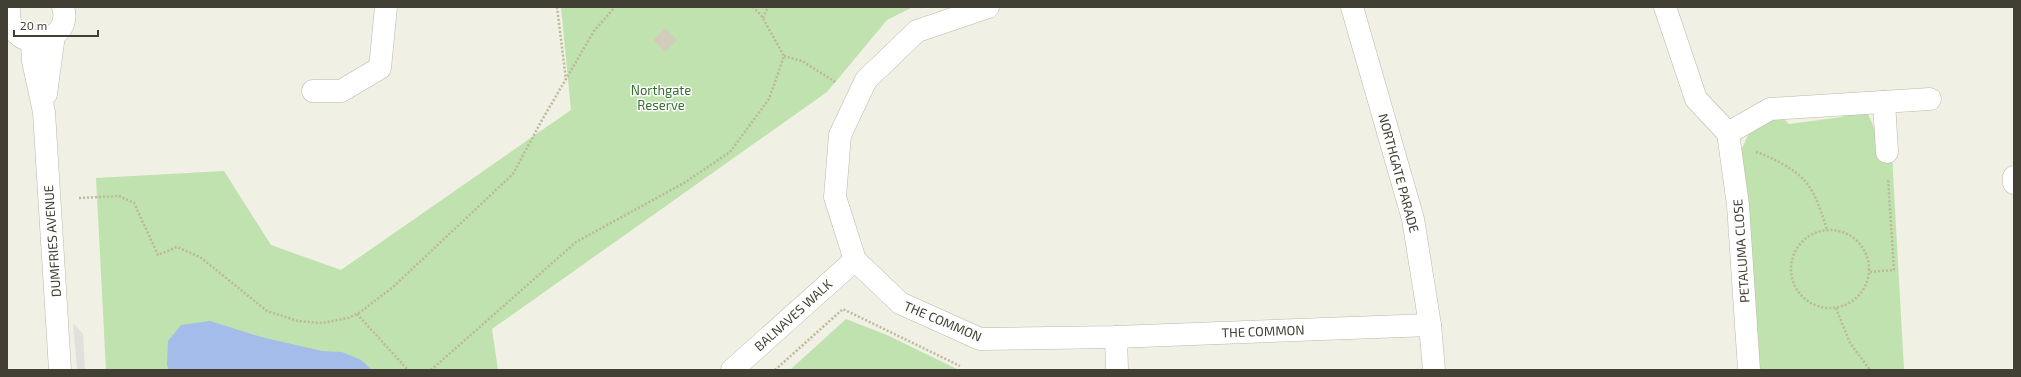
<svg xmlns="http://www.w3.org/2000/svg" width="2021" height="377" viewBox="0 0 2021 377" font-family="'Exo 2',sans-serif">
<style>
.green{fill:#bfe2af}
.parking{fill:#e1e0dc}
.water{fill:#a3bcea}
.building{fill:#d1cdba}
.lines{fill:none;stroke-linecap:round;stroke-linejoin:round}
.minor-casing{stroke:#bbb9a7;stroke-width:23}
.path{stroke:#bcb899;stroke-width:2.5;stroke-dasharray:2 2;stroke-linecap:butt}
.minor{stroke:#fff;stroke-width:22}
.labels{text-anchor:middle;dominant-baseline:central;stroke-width:3;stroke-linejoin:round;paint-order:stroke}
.park-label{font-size:13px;fill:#366f2c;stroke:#fff}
.street-label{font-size:13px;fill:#424034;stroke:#fff}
</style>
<rect width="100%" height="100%" fill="#f0f0e4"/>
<!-- green -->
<g class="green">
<polygon points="561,7 913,7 887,20 827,92 492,329 498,370 106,370 96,178 224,171 271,245 341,270 571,110"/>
<polygon points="1848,111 1868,114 1878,136 1878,159 1892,155 1904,370 1755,370 1740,153 1748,135 1779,114 1789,124 1842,117"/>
<polygon points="846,319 887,335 959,370 790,370"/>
</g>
<!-- parking -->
<polygon class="parking" points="73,323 83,334 85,370 77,370"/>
<!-- water -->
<polygon class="water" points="210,321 261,337 322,351 342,352 361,360 372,370 169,370 167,365 168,341 181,325"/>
<!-- building -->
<polygon class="building" points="665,28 677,40 665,52 653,40"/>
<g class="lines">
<defs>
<g id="minor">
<path d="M9 7C5 58 75 46 63 7"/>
<polyline points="988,7 917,31 866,80 840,135 835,197 855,260 900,303 980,339 1116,337 1430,325"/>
<polyline points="1352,7 1413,219 1430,325 1434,370"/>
<polyline points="1665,7 1696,99 1728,133"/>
<polyline points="32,41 33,61 44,112 60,370"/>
<polyline points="313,91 341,91 380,68 386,7"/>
<polyline points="46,94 54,35"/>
<polyline points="1884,102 1887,152"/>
<polyline points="2014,177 2014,183"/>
<polyline points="1116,337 1117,370"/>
<polyline points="732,370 855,260"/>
<polyline points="1749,370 1738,205 1728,133 1770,109 1930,99"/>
</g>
</defs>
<!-- minor casing -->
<use href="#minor" class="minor-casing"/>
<!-- path -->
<g class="path">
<polyline points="557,7 566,80"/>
<polyline points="763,18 768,7"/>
<polyline points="784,56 802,61 837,83"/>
<path d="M1756 152C1769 156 1795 169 1804 180 1816 193 1822 214 1827 230"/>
<polyline points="79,198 119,196 134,203 158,255 177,247 200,257 267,311 298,321 322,323 348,318 359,313 393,287 513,174 542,120 594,31 615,7"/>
<circle cx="1830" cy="269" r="39"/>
<polyline points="1870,272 1894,270 1888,178"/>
<polyline points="1836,308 1850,343 1870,370"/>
<polyline points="357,314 408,370"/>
<polyline points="431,370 576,242 684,183 730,152 769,99 784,56 761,15 753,7"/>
<polyline points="775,370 843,309 960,366"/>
</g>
<!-- minor -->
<use href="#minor" class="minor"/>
</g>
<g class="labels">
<!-- park labels -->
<g class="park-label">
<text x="661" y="90">Northgate<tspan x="661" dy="15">Reserve</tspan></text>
</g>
<!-- street labels -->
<g class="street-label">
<text transform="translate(1399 173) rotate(75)">NORTHGATE PARADE</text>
<text transform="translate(52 241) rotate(-94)">DUMFRIES AVENUE</text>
<text transform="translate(1741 251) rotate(-94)">PETALUMA CLOSE</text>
<text transform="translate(793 315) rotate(-42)">BALNAVES WALK</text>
<text transform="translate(943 321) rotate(23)">THE COMMON</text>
<text transform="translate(1263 331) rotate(-2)">THE COMMON</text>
</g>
</g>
<!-- border -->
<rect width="2021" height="377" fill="none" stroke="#424034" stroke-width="16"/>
<!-- scale -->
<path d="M14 30v6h84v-6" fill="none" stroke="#424034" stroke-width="2"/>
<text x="20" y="30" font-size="12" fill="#424034" stroke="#ffffff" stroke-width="3" paint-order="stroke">20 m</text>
</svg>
